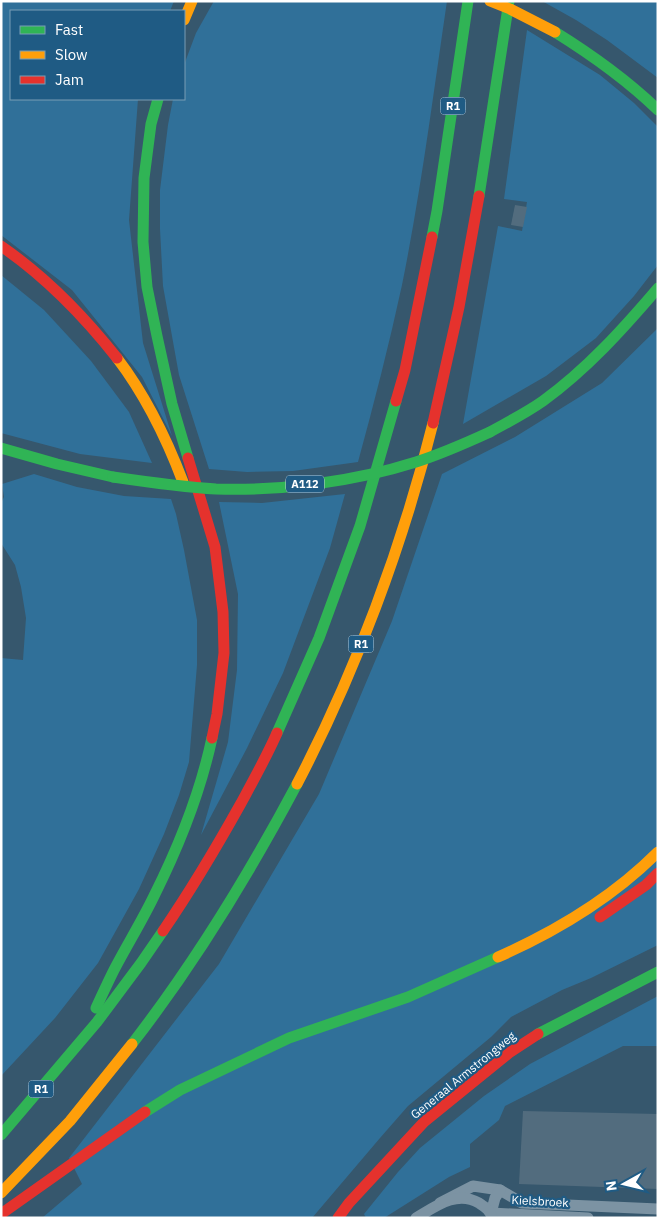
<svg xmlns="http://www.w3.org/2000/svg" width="659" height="1219" viewBox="0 0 659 1219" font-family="'IBM Plex Sans',sans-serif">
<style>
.green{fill:#307099}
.building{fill:#526c7e}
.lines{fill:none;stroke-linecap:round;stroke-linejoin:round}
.street{stroke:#7c93a3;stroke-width:11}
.fast{stroke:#30b455;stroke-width:11}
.slow{stroke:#ff9f0a;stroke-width:11}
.jam{stroke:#e5322d;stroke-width:11}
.fast-bridge{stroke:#30b455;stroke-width:11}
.slow-bridge{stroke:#ff9f0a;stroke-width:11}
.labels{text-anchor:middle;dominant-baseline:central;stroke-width:4.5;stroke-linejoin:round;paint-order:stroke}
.shield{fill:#1f5b84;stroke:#bcceda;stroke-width:1}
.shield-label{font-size:11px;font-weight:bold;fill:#fff}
.street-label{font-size:12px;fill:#fff;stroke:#1f5b84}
</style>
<rect width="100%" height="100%" fill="#36576d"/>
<!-- green -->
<g class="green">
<polygon points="2,1 174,1 170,11 11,11 11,99 138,99 129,220 143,343 172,436 142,377 72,290 1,235 1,3"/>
<path d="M214 1H447C433 96 421 191 402 285 389 345 374 403 358 462L293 471 247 472 209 469 179 375 163 286 160 229V190L168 125 173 99H184V65L196 33Z"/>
<polygon points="542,1 658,1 658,78 607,40 576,20"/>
<polygon points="527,30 600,75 634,103 658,127 658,265 634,296 596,338 546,376 463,424 498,226 522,231 527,202 504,199"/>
<polygon points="1,275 44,310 91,361 129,412 152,463 80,454 1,433"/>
<polygon points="658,328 658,945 591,978 562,990 511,1017 491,1037 408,1106 380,1138 312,1218 42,1218 82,1184 69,1158 219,964 319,794 392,621 442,474 515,437 602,383"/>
<polygon points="34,474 77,487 124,496 171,499 176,514 184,550 197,620 197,665 189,762 179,795 164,834 139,889 98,963 55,1018 1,1076 1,658 23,660 26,618 21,587 15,565 1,543 1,503 4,497 2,484"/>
<polygon points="345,494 330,548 283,673 247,748 201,835 228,742 237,670 238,594 219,502 262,503"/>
<polygon points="658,996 658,1046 623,1046 505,1106 499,1120 470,1144 470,1167 449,1177 384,1218 366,1218 364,1214 398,1172 420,1148 484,1096 530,1064"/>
</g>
<!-- building -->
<g class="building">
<polygon points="515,205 527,207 523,227 511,225"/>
<polygon points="523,1111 658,1114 658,1189 519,1184"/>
</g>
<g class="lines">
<!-- street -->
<g class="street">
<polyline points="440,1203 473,1186 500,1190 522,1203 658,1209"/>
<polyline points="491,1213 588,1218"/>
<polyline points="491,1213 495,1198 500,1190"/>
<path d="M416 1218C436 1206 457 1190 479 1203 485 1207 490 1210 492 1218"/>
</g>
<!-- fast -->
<g class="fast">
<path d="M555 32C592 55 627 80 658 110"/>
<polyline points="158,99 151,124 144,178 143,242 147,287 157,336 172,404 188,458"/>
<polyline points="479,196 509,1"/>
<polyline points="432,237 437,211 468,1"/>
<path d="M490 432C508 422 526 413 543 401 587 369 623 329 658 288"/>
<polyline points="1,448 57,464 113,477"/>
<polyline points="277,733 319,638 360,526 396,401"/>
<path d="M96 1008C102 995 108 982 114 970 127 945 142 921 154 896 179 846 200 794 212 738"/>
<polyline points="538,1034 658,972"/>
<path d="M132 1044C194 964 249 874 297 784"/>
<polyline points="145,1112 180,1090 289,1038 408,997 498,957"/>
<polyline points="1,1135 97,1022 141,963 163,931"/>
</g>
<!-- slow -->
<g class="slow">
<polyline points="184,20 192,1"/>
<path d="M117 358C146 396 166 437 183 482"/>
<path d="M297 784C355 673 403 545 433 423"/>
<path d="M498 957C557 931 612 898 658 852"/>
<polyline points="1,1193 70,1121 132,1044"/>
</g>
<!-- jam -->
<g class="jam">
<path d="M1 246C46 277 83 315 117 358"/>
<polyline points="396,401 405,370 432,237"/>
<polyline points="433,423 459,307 479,196"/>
<polyline points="188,458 215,547 223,612 224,653 217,714 212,738"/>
<polyline points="600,917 646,885 658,873"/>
<path d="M163 931C191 890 216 848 240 805 253 781 266 758 277 733"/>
<polyline points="1,1214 145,1112"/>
<polyline points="338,1218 349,1203 424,1122 509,1053 538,1034"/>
</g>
<!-- fast-bridge -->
<path class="fast-bridge" d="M113 477C147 482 181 487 216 489 281 491 353 482 416 462 441 454 466 443 490 432"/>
<!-- slow-bridge -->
<polyline class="slow-bridge" points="490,1 510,9 555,32"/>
</g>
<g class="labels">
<!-- shield labels -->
<g class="shield">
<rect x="440.5" y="97.5" width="25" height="17" rx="4"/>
<rect x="286" y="475.5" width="38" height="17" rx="4"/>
<rect x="348.5" y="635.5" width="25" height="17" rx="4"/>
<rect x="28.5" y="1080.5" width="25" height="17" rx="4"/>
</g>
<g class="shield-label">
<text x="453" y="106">R1</text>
<text x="305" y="484">A112</text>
<text x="361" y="644">R1</text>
<text x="41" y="1089">R1</text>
</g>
<!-- street labels -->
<g class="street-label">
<text transform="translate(463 1075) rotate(-39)">Generaal Armstrongweg</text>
<text transform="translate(540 1201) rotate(3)">Kielsbroek</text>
</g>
</g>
<!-- border -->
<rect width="659" height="1219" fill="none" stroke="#ffffff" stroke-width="5"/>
<!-- legend -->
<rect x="10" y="10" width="175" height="90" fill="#1f5b84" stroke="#799db5"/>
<rect x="20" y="26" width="25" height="8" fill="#30b455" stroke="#799db5"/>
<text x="55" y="35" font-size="15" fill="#ffffff">Fast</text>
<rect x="20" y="51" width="25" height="8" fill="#ff9f0a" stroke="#799db5"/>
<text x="55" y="60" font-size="15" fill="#ffffff">Slow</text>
<rect x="20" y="76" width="25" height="8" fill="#e5322d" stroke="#799db5"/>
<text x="55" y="85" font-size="15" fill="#ffffff">Jam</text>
<!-- north arrow -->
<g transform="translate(624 1184) rotate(262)" stroke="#1f5b84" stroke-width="4" paint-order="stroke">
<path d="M0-4L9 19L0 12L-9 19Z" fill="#ffffff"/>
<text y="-8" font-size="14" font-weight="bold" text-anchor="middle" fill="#ffffff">N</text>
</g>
</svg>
